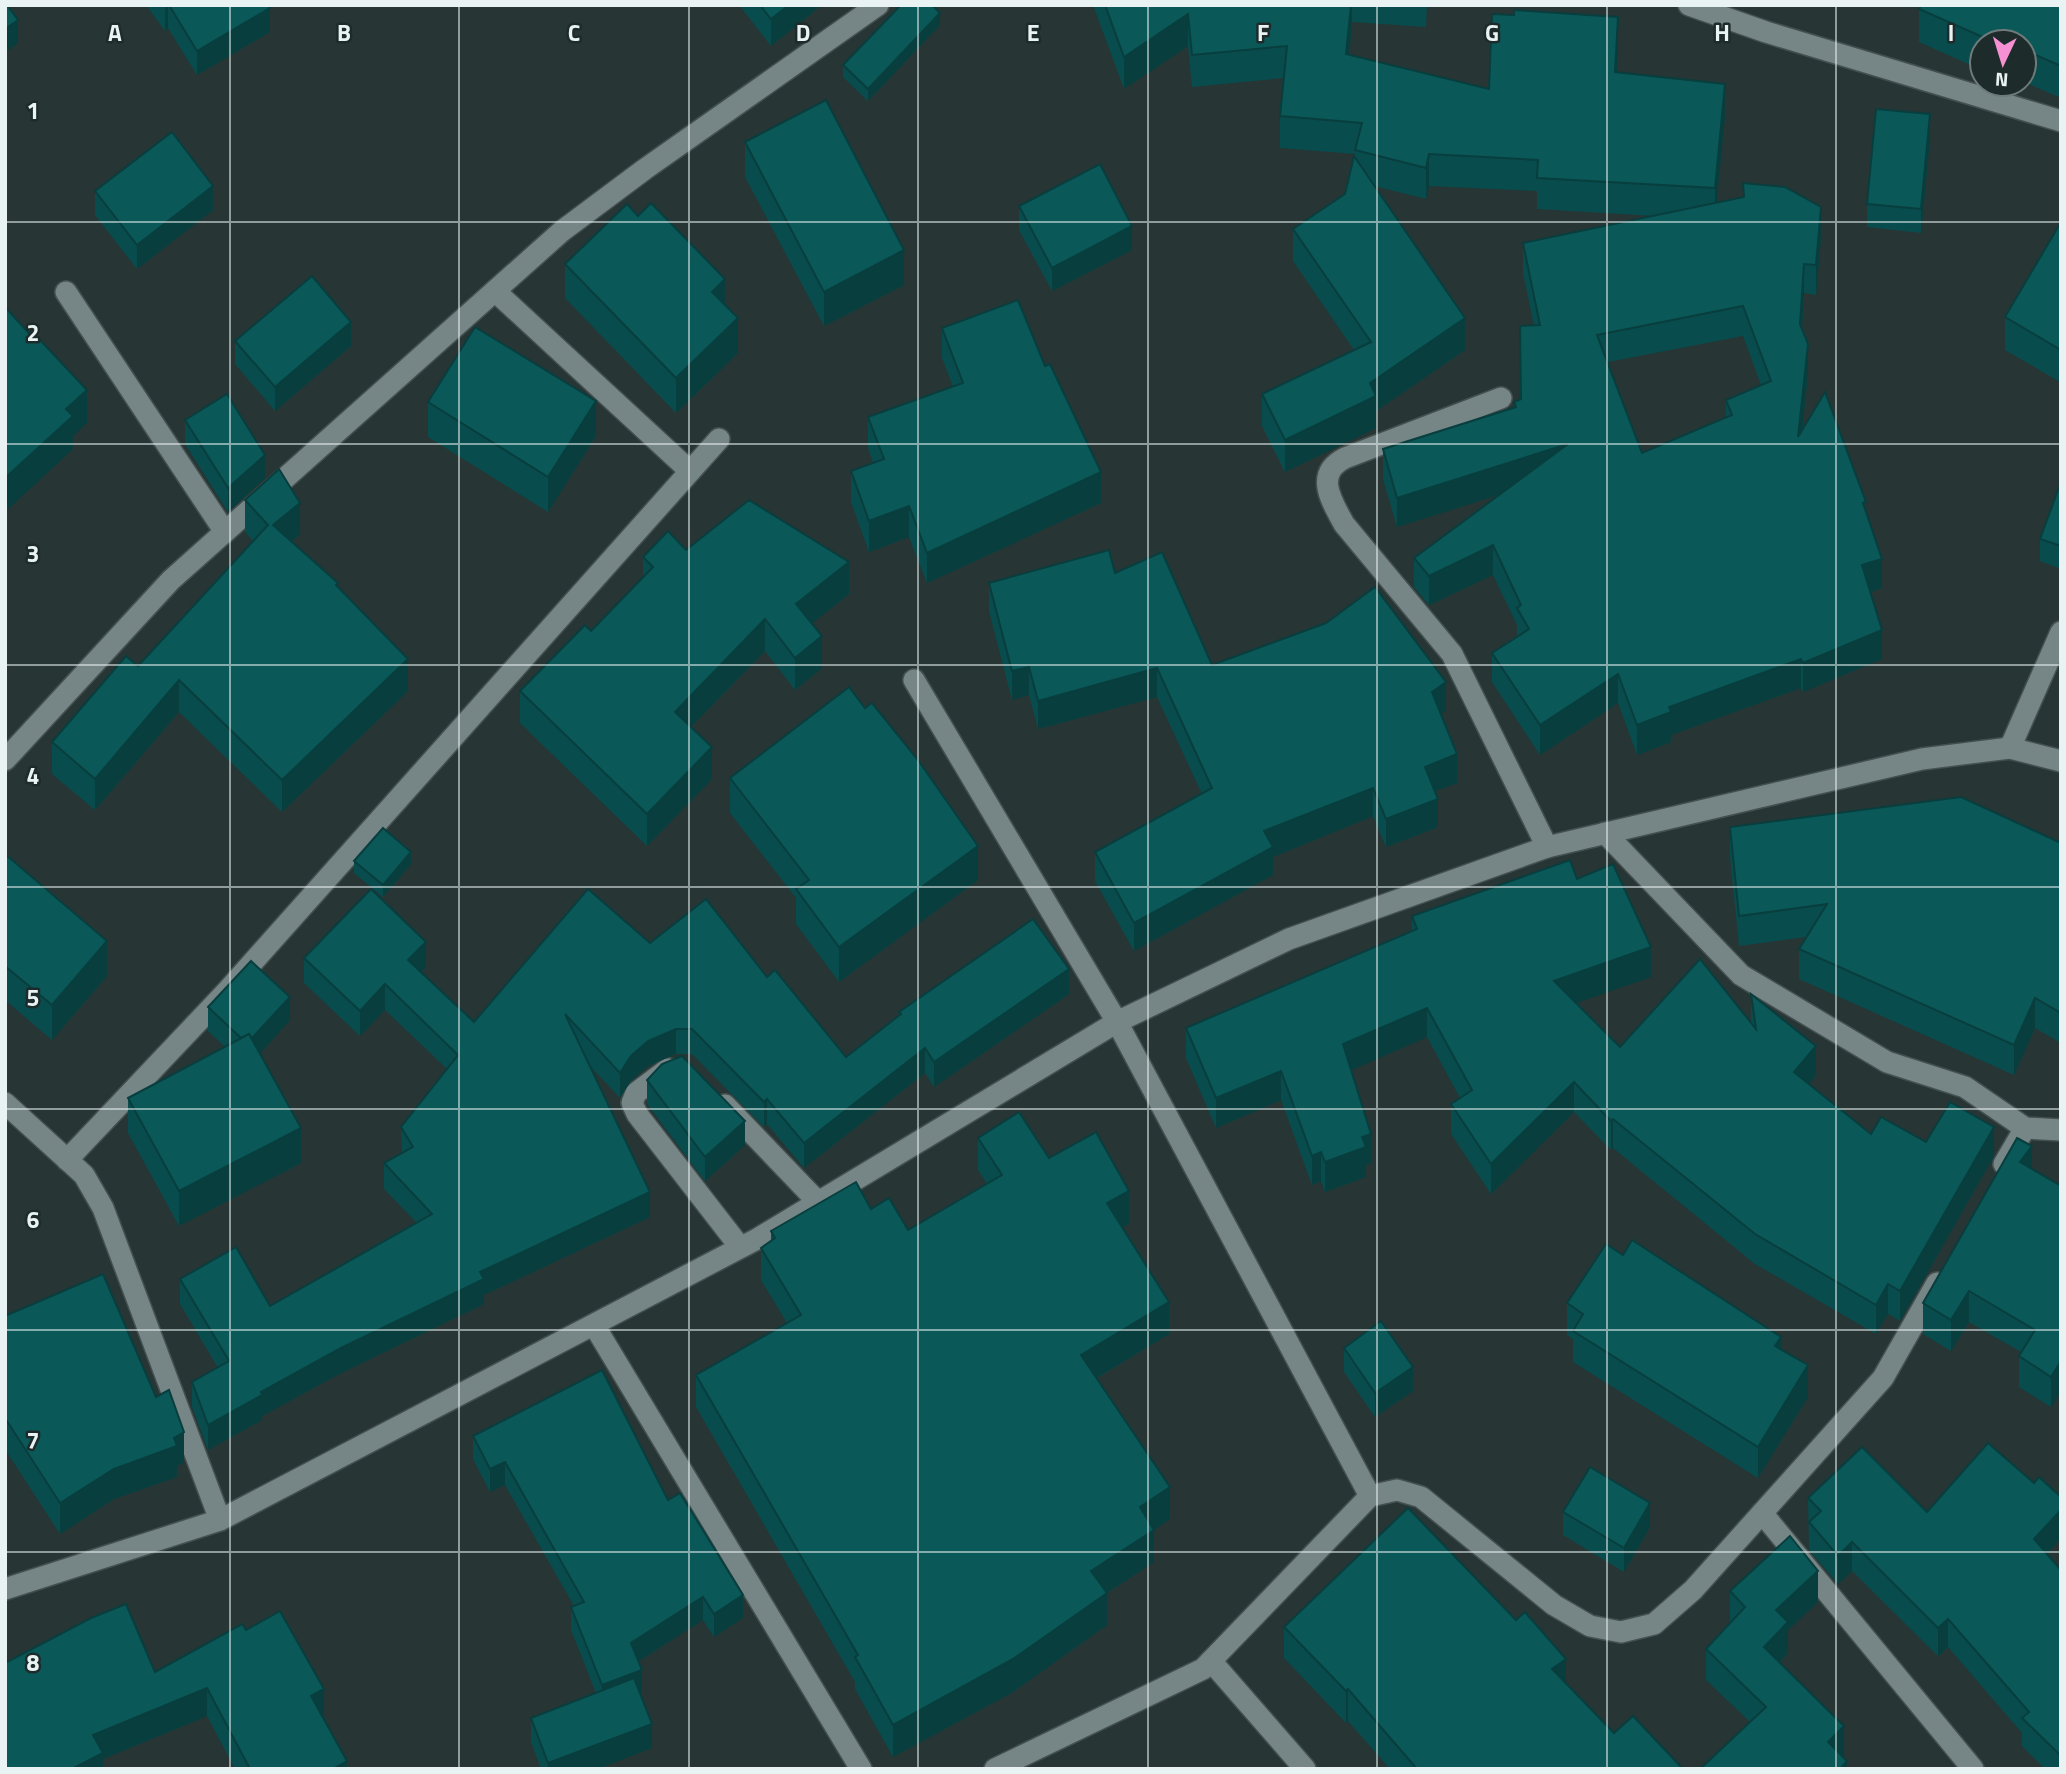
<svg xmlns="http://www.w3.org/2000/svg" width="2066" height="1774" viewBox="0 0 2066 1774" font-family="'Titillium Web',sans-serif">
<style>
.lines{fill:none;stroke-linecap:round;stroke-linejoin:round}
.lane-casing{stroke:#445050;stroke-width:24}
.street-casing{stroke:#445050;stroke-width:24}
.secondary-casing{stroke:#445050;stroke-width:24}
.lane{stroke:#768585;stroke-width:21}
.street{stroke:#768585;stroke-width:21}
.secondary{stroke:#768585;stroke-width:21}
.wall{fill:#094c4d;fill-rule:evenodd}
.shaded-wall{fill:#083e3e}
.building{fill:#0b5859;stroke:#083e3e;stroke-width:2;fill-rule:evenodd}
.grid{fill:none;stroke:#eaf3f3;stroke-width:2;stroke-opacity:0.55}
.grid-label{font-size:23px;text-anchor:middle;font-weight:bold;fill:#eaf3f3;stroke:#1d2b2b;stroke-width:5;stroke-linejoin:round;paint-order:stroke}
</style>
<rect width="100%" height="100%" fill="#273535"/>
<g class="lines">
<defs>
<g id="lane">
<polyline points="66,292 225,532"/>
<path d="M1501 398 1345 458C1314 474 1331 500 1344 524L1452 654 1547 847"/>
<polyline points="2010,748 2061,632"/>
<polyline points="668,1069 636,1093 632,1103 637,1114 740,1247"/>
<polyline points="725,1105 818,1202"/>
</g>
<g id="street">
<polyline points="1689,5 1766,32 2061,121"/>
<polyline points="495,291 690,471"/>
<polyline points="914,680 1117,1022 1370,1496"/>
<polyline points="5,760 171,580 562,231 645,169 878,5"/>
<polyline points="1605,833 1741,975 1887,1062 1965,1087 2025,1128 2061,1130"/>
<polyline points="5,1103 84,1175 103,1208 220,1520"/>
<polyline points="67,1160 228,990 719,439"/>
<polyline points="2004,1164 2025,1128"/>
<polyline points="594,1325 861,1769"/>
<polyline points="1762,1513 1973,1769"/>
<polyline points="1211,1661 1305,1769"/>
<polyline points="995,1769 1203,1669 1370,1496 1397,1490 1421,1497 1554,1605 1590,1626 1621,1632 1654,1624 1693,1590 1883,1378 1937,1283"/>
</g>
<polyline id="secondary" points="5,1589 220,1520 757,1239 1117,1022 1289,939 1547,847 1922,759 2010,748 2061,761"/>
</defs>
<!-- lane casing -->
<use href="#lane" class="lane-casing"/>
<!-- street casing -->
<use href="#street" class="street-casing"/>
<!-- secondary casing -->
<use href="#secondary" class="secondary-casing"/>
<!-- lane -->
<use href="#lane" class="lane"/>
<!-- street -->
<use href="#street" class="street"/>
<!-- secondary -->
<use href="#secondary" class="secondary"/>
</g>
<!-- wall -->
<g class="wall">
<polygon points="146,5 268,5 270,32 197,75 168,28 165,31"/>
<polygon points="739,5 822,5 771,46"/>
<path d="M1093 5H1427L1426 27 1352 22 1349 55 1489 89 1618 49 1617 73 1725 116 1716 203 1743 197V183L1821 237 1816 295 1804 293 1802 328 1808 374 1802 431 1866 511 1882 588 1871 592 1882 659 1803 692 1801 688 1671 735V742L1637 755 1618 703 1540 755 1492 682V653L1517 637V625L1493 575 1429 605 1414 587V558L1498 495 1397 527 1383 479V449L1514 407V402L1520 399V326H1534L1523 273V243L1654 216 1537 209V191L1429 186 1426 199 1374 186 1465 350 1376 411V428L1285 472 1262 426V394L1354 350 1293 261V229L1345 194 1355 159V154L1280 148V116L1284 78 1192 87 1188 46 1124 89ZM1743 336 1761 385 1726 400V418L1642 453 1608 362Z"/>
<polygon points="2061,5 2061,98 2024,82 2024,42 1982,42 1982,70 1919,42 1919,9"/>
<polygon points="940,25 868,101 843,77 843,65"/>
<polygon points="1930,138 1921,233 1867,227 1867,204"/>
<polygon points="745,142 904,285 824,326 745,177"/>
<polygon points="95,191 213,210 137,269 95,215"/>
<polygon points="1019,206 1132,250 1052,291 1019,230"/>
<polygon points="2061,222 2061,394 2060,382 2005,350 2005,317"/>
<polygon points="565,264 738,353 676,413 565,298"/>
<polygon points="942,328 1101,503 927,583 909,537 869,552 851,502 851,471 873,463 868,448 868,417 953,387 942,358"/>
<polygon points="235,341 351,346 275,411 235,364"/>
<polygon points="428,402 596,436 548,512 428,437"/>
<polygon points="185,420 265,478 228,512 185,444"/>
<polygon points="2061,482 2061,569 2040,561 2040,539"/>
<polygon points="245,500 300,534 292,541 338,587 408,691 282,812 179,712 95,810 52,774 52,742 138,666 253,541 245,532"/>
<polygon points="686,550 849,594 812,623 822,668 795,690 765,651 691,727 712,779 647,846 520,723 520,691 591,631 643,577 643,557"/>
<polygon points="1115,573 1212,665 1446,711 1441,714 1457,783 1435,791 1438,827 1386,847 1373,816 1273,857 1273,875 1134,951 1095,881 1095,852 1202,794 1157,697 1038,729 1029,695 1012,700 989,611 989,583"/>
<polygon points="730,778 978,880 839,982 796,924 796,898 730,813"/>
<polygon points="1730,827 2061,843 2061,1043 2035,1028 2014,1075 1799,979 1799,949 1806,937 1739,946 1730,857"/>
<polygon points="5,854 107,976 52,1040 5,1000"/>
<polygon points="354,861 411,864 383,897 354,873"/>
<polygon points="1577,879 1651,977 1575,1003 1620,1047 1751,1023 1751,994 1816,1075 1809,1084 1871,1134 1926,1142 1994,1156 1900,1321 1888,1314 1876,1334 1755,1264 1613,1148 1611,1150 1574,1112 1491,1194 1451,1134 1451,1104 1460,1098 1427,1037 1351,1070 1371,1163 1366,1165 1366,1177 1325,1192 1321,1181 1312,1185 1281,1100 1216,1128 1186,1058 1186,1028 1412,931 1412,916"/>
<polygon points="650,943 767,977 846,1057 899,1016 899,1012 1069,994 934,1087 925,1073 804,1168 767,1124 764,1127 692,1054 676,1054 648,1066 631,1081 620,1098 590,1066 650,1217 484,1295 484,1304 341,1373 262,1416 262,1420 208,1450 192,1407 192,1382 218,1368 180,1304 180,1279 270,1306 416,1222 384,1189 384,1163 402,1153 401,1127 447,1069 385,1010 360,1036 304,983 304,958 426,967 421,972 474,1022"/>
<polygon points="208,1007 290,1020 260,1053 301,1163 179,1226 128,1133 128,1098 225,1047 208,1031"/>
<polygon points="647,1080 745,1145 705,1181 647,1104"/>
<polygon points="978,1138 1049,1158 1129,1224 1122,1227 1169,1334 1097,1378 1170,1519 1154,1530 1154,1562 1107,1593 1107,1625 1013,1692 893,1757 855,1689 855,1682 696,1407 696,1375 787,1323 761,1280 761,1248 771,1241 771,1231 871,1209 908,1230 987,1184 978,1170"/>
<polygon points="2032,1169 2061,1186 2051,1407 2019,1387 2019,1356 2021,1352 1969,1322 1951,1351 1923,1334 1923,1303"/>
<polygon points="1567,1303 1781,1349 1808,1397 1758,1478 1573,1362 1573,1339 1567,1335"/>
<polygon points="5,1316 184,1462 177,1466 177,1477 114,1499 60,1534 5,1449"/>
<polygon points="1344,1348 1413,1391 1375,1417 1344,1372"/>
<polygon points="473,1436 668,1500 743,1618 714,1637 703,1620 639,1661 642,1692 640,1693 652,1748 597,1769 541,1769 531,1742 531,1718 596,1693 571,1630 571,1607 574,1606 505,1485 490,1492 473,1459"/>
<polygon points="2034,1483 2061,1497 2061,1538 2047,1554 2061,1570 2061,1769 2045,1769 2022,1746 2022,1733 1948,1647 1938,1656 1852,1571 1838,1584 1809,1550 1808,1498 1927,1512"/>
<polygon points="1563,1512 1650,1527 1624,1572 1563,1535"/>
<polygon points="1730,1591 1818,1602 1788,1630 1788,1653 1780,1662 1844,1758 1847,1769 1750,1722 1706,1680 1706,1649 1730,1623"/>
<polygon points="1284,1627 1566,1683 1614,1733 1683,1769 1390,1769 1348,1721 1346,1723 1284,1658"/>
<polygon points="246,1630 324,1717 347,1769 235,1769 207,1716 103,1759 103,1769 5,1769 155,1672"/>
</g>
<!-- shaded-wall -->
<g class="shaded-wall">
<polygon points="168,5 168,28 165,31 165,7"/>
<polygon points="789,5 822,5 771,46 771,19"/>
<polygon points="1351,5 1352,5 1352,22 1346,85 1346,54"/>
<polygon points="270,8 270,32 197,75 197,51"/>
<polygon points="940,13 940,25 868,101 868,89"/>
<polygon points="1188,14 1188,46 1124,89 1124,57"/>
<polygon points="1618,17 1618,49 1615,104 1615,72"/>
<polygon points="18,20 18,43 5,53 5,29"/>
<polygon points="1725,84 1725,116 1715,219 1715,188"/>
<polygon points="1930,114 1930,138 1921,233 1921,209"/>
<polygon points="1429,154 1429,186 1426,199 1426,168"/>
<polygon points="213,186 213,210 137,269 137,245"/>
<polygon points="1821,207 1821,237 1816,295 1816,265"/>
<polygon points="1132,226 1132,250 1052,291 1052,268"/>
<polygon points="904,250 904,285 824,326 824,292"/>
<polygon points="1804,264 1804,293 1800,353 1800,324"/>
<polygon points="725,279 725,314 712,292"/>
<polygon points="738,318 738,353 676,413 676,378"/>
<polygon points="1465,318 1465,350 1376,411 1376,428 1285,472 1285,440"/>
<polygon points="351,322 351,346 275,411 275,387"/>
<polygon points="1808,344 1808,374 1798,467 1798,437"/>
<polygon points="87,390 87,423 73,436 73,449 5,512 5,478 66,409"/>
<polygon points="596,401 596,436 548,512 548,477"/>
<polygon points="1568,444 1568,473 1397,527 1397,498"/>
<polygon points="265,455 265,478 228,512 228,488"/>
<polygon points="1101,472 1101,503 927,583 927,553"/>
<polygon points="300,503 300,534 273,556 273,525"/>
<polygon points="909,506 909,537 869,552 869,521"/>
<polygon points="1493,545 1493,575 1429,605 1429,576"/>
<polygon points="1882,559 1882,588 1862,595 1862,565"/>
<polygon points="849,562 849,594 796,636 796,604"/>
<polygon points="765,619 765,651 675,743 675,712"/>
<polygon points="1882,630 1882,659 1803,692 1803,663"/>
<polygon points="822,636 822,668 795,690 795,658"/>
<polygon points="408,659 408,691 282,812 282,780"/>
<polygon points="1801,659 1801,688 1671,735 1671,742 1637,755 1637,725 1669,707"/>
<polygon points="1029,667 1029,695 1012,700 1012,671"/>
<polygon points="1157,668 1157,697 1038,729 1038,701"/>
<polygon points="1618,674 1618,703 1540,755 1540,725"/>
<polygon points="179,680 179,712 95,810 95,779"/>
<polygon points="1446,682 1446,711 1432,721 1432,692"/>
<polygon points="712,747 712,779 647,846 647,814"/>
<polygon points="1457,754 1457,783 1425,795 1425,767"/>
<polygon points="1373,788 1373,816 1273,857 1273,875 1134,951 1134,923 1264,831"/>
<polygon points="1438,799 1438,827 1386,847 1386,819"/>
<polygon points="978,846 978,880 839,982 839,947"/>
<polygon points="411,852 411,864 383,897 383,885"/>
<polygon points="107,941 107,976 52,1040 52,1005"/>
<polygon points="426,942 426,967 408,985 408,960"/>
<polygon points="1651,947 1651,977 1554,1011 1554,981"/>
<polygon points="1069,969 1069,994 934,1087 934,1062"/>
<polygon points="385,984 385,1010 360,1036 360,1011"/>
<polygon points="290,997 290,1020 247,1068 247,1044"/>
<polygon points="2035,998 2035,1028 2014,1075 2014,1045"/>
<polygon points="1427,1008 1427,1037 1343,1074 1343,1044"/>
<polygon points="676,1029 676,1054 648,1066 631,1081 620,1098 620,1073 631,1056 648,1041"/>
<polygon points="1816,1046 1816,1075 1794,1102 1794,1072"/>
<polygon points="925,1048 925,1073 804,1168 804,1143"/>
<polygon points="1281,1071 1281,1100 1216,1128 1216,1098"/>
<polygon points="1574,1082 1574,1112 1491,1194 1491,1164"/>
<polygon points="767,1099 767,1124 764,1127 764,1102"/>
<polygon points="1613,1119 1613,1148 1611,1150 1611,1121"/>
<polygon points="745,1121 745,1145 705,1181 705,1157"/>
<polygon points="1994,1127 1994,1156 1900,1321 1900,1291"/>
<polygon points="301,1128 301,1163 179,1226 179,1191"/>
<polygon points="1371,1134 1371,1163 1366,1165 1366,1177 1325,1192 1325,1162 1362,1137"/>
<polygon points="2032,1146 2032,1177 2020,1162"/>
<polygon points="1321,1152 1321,1181 1312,1185 1312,1156"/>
<polygon points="1129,1191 1129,1224 1107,1235 1107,1203"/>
<polygon points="650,1192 650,1217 484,1295 484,1304 341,1373 262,1416 262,1420 208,1450 208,1425 261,1392 480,1272"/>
<polygon points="1888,1284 1888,1314 1876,1334 1876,1305"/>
<polygon points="1969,1291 1969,1322 1951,1351 1951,1320"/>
<polygon points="1169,1302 1169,1334 1081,1387 1081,1355"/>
<polygon points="1781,1337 1781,1369 1775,1346"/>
<polygon points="2061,1361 2061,1392 2051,1407 2051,1377"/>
<polygon points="1808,1365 1808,1397 1758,1478 1758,1447"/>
<polygon points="1413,1367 1413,1391 1375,1417 1375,1393"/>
<polygon points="184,1432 184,1462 177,1466 177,1477 114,1499 60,1534 60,1503 114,1469"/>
<polygon points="505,1462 505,1485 490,1492 490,1469"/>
<polygon points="1170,1487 1170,1519 1154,1530 1154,1562 1091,1603 1091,1571 1140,1507"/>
<polygon points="1650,1503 1650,1527 1624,1572 1624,1548"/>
<polygon points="2061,1510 2061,1538 2034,1568 2034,1539"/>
<polygon points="1852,1542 1852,1571 1838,1584 1838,1556"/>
<polygon points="1818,1571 1818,1602 1788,1630 1788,1653 1764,1678 1764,1647 1776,1610"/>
<polygon points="1107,1593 1107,1625 1013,1692 893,1757 893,1725"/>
<polygon points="743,1595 743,1618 714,1637 714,1614"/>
<polygon points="703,1597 703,1620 631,1666 631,1643"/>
<polygon points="1948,1619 1948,1647 1938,1656 1938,1628"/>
<polygon points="1566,1659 1566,1691 1552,1669"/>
<polygon points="642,1670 642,1692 602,1708 602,1685"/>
<polygon points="207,1688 207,1716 103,1759 103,1769 72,1769 93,1735"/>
<polygon points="324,1689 324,1717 311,1724 311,1696"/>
<polygon points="1348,1689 1348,1721 1346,1723 1346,1691"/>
<polygon points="652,1724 652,1748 597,1769 548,1769 548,1763"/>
<polygon points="1844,1726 1844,1758 1828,1742"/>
<polygon points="347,1761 347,1769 333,1769"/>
<polygon points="1847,1761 1847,1769 1840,1769"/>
</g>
<!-- building -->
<g class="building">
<polygon points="5,5 7,5 18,20 5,29"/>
<polygon points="169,5 268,5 270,8 197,51"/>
<polygon points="760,5 789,5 771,19"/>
<polygon points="901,5 932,5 940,13 868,89 843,65"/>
<polygon points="1105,5 1351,5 1346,54 1489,89 1492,14 1514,15 1514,10 1618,17 1615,72 1725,84 1715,188 1537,178 1538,160 1429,154 1426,168 1355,150 1362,123 1280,116 1287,46 1192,55 1188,14 1124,57"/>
<polygon points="1921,5 2061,5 2061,66 2024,50 2024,42 2006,42 1998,38 1997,42 1994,42 1919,9"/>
<polygon points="826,100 904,250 824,292 745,142"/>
<polygon points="1876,109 1930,114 1921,209 1867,204"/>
<polygon points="172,132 213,186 137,245 95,191"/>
<polygon points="1354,156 1465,318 1370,383 1376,396 1285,440 1262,394 1371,342 1293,229 1345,194"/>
<polygon points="1100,164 1132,226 1052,268 1019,206"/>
<path d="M1743 183 1785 187 1821 207 1816 265 1804 264 1800 324 1808 344 1798 437 1825 392 1866 502 1863 503 1882 559 1862 565 1882 630 1803 663 1801 659 1669 707 1671 712 1637 725 1618 674 1540 725 1492 653 1529 629 1517 608 1521 605 1493 545 1429 576 1414 558 1568 444 1397 498 1383 449 1516 407 1514 402 1521 399 1520 326 1540 325 1523 243 1744 197ZM1743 306 1771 381 1726 400 1732 415 1642 453 1597 335Z"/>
<polygon points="651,203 725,279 712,292 738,318 676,378 565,264 627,204 638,216"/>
<polygon points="2061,222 2061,350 2005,317"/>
<polygon points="312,276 351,322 275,387 235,341"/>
<polygon points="1018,300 1045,366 1050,364 1101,472 927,553 909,506 869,521 851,471 884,459 868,417 963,383 942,328"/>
<polygon points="5,307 37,342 40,340 87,390 66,409 73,416 5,478"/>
<polygon points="475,327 596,401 548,477 428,402"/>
<polygon points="227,394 265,455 228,488 185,420"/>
<polygon points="279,469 300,503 273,525 338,583 336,585 408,659 282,780 179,680 95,779 52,742 126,656 138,666 268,525 245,500"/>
<polygon points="2061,482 2061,546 2040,539"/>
<polygon points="749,500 849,562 796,604 822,636 795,658 765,619 675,712 712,747 647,814 520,691 585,625 591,631 653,567 643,557 668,531 686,550"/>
<polygon points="1109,550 1115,573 1162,552 1212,665 1326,623 1375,587 1446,682 1432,692 1457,754 1425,767 1438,799 1386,819 1373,788 1264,831 1273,847 1134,923 1095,852 1212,788 1157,668 1038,701 1029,667 1012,671 989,583"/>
<polygon points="849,687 865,708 872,703 918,760 978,846 839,947 796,889 809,880 730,778"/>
<polygon points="1961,797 2061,843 2061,1013 2035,998 2014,1045 1799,949 1827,904 1739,916 1730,827"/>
<polygon points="383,828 411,852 383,885 354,861"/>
<polygon points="5,854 107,941 52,1005 5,966"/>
<polygon points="1570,860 1577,879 1613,864 1651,947 1554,981 1620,1047 1700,959 1756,1029 1751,994 1816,1046 1794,1072 1871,1134 1881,1117 1926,1142 1950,1102 1994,1127 1900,1291 1888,1284 1876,1305 1755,1234 1613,1119 1611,1121 1574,1082 1491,1164 1451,1104 1472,1090 1427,1008 1343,1044 1371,1134 1362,1137 1366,1147 1325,1162 1321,1152 1312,1156 1281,1071 1216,1098 1186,1028 1417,929 1412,916"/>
<polygon points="371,889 426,942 408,960 474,1022 588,889 650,943 706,899 767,977 775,970 846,1057 901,1014 899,1012 1033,919 1069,969 934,1062 925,1048 804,1143 767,1099 764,1102 692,1029 676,1029 648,1041 631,1056 620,1073 565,1014 650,1192 480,1272 484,1279 341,1348 261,1392 262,1395 208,1425 192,1382 229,1361 180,1279 236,1247 270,1306 432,1214 384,1163 413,1147 401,1127 458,1055 385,984 360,1011 304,958"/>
<polygon points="251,961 290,997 252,1038 249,1034 241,1038 208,1007"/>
<polygon points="249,1034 301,1128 179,1191 128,1098"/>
<polygon points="682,1056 745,1121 705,1157 647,1080 662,1064"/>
<polygon points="1019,1112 1049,1158 1096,1132 1129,1191 1107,1203 1169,1302 1081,1355 1170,1487 1140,1507 1154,1530 1091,1571 1107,1593 1013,1659 893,1725 855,1657 858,1655 696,1375 801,1315 761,1248 775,1238 771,1231 856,1182 871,1209 889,1198 908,1230 1002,1175 978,1138"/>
<polygon points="2017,1138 2032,1146 2020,1162 2061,1186 2061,1361 2051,1377 2019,1356 2035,1330 1969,1291 1951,1320 1923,1303"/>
<polygon points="1632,1240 1781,1337 1775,1346 1808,1365 1758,1447 1573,1331 1583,1314 1567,1303 1606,1244 1623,1255"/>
<polygon points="103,1274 156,1397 169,1390 184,1432 174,1438 177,1446 114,1469 60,1503 5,1418 5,1316"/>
<polygon points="1381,1321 1413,1367 1375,1393 1344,1348"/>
<polygon points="602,1370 668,1500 680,1493 743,1595 714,1614 703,1597 631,1643 642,1670 602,1685 571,1607 584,1602 505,1462 490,1469 473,1436"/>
<polygon points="1988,1443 2034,1483 2039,1477 2061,1497 2061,1510 2034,1539 2061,1570 2061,1756 2022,1718 2029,1712 1948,1619 1938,1628 1852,1542 1838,1556 1809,1522 1821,1511 1808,1498 1862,1447 1927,1512"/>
<polygon points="1590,1467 1650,1503 1624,1548 1563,1512"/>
<polygon points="1408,1508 1516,1620 1525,1612 1566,1659 1552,1669 1614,1733 1633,1716 1683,1769 1417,1769 1348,1689 1346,1691 1284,1627"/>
<polygon points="1790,1536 1818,1571 1776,1610 1788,1622 1764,1647 1844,1726 1828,1742 1847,1761 1840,1769 1700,1769 1766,1707 1706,1649 1745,1607 1730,1591"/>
<polygon points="126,1604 155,1672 242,1624 246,1630 280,1611 324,1689 311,1696 347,1761 333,1769 250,1769 207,1688 93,1735 103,1753 72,1769 5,1769 5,1663 91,1618"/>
<polygon points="634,1678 652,1724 548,1763 531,1718"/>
</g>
<!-- grid -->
<path class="grid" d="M230 5V1769M459 5V1769M689 5V1769M918 5V1769M1148 5V1769M1377 5V1769M1607 5V1769M1836 5V1769M5 222H2061M5 444H2061M5 665H2061M5 887H2061M5 1109H2061M5 1330H2061M5 1552H2061"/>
<g class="grid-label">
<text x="115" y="41">A</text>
<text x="344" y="41">B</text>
<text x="574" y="41">C</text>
<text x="803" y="41">D</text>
<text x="1033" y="41">E</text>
<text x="1263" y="41">F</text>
<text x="1492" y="41">G</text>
<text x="1722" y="41">H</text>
<text x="1951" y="41">I</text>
<text x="33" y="119">1</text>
<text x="33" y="341">2</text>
<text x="33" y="562">3</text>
<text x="33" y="784">4</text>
<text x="33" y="1006">5</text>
<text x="33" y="1228">6</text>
<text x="33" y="1449">7</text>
<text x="33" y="1671">8</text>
</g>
<!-- border -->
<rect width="2066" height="1774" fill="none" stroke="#eaf3f3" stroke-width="14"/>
<!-- north arrow -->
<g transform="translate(2003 63) rotate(184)"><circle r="33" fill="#1d2b2b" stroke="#6f7b7b" stroke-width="2"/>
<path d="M0-5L12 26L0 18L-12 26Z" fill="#f591d2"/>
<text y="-10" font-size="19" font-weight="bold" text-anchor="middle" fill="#eaf3f3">N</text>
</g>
</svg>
